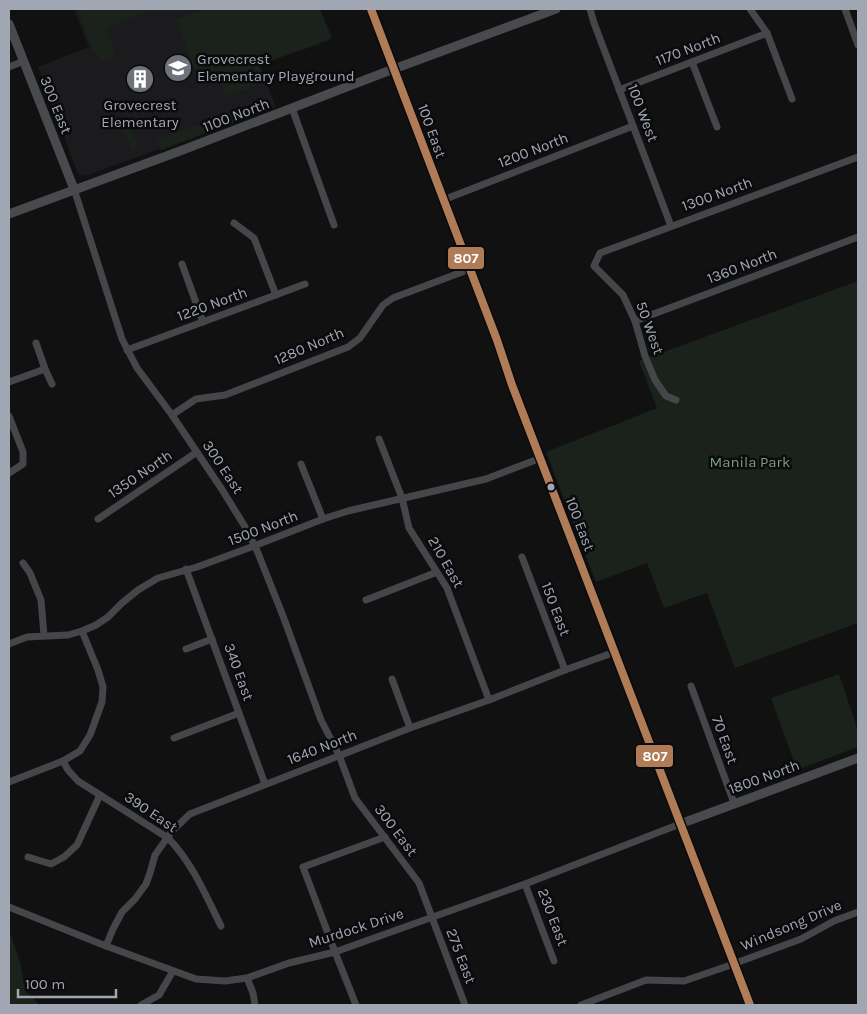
<svg xmlns="http://www.w3.org/2000/svg" width="867" height="1014" viewBox="0 0 867 1014" font-family="Karla,sans-serif">
<style>
.built{fill:#1b1b1d}
.green{fill:#1b211b}
.lines{fill:none;stroke-linecap:round;stroke-linejoin:round}
.street{stroke:#45464a;stroke-width:7}
.secondary{stroke:#494a4e;stroke-width:9}
.bus-1-casing{stroke:#0b0b0d;stroke-width:11}
.bus-1{stroke:#b07c57;stroke-width:8}
.bus-dot{fill:#a1a7b2;stroke:#0b0b0d;stroke-width:2}
.labels{text-anchor:middle;dominant-baseline:central;stroke-width:5;stroke-linejoin:round;paint-order:stroke}
.street-label{font-size:15px;fill:#a1a7b2;stroke:#0b0b0d}
.poi-label{font-size:15px;fill:#a1a7b2;stroke:#0b0b0d;text-anchor:start}
.park-label{font-size:15px;fill:#789e7a;stroke:#0b0b0d}
.line-badge{stroke:#0b0b0d;stroke-width:2}
.badge-label{font-size:14px;text-anchor:middle;font-weight:bold;fill:#fff}
</style>
<rect width="100%" height="100%" fill="#111"/>
<!-- built -->
<polygon class="built" points="74,9 319,9 331,40 259,65 276,107 85,176 78,174 38,67 89,47"/>
<!-- green -->
<g class="green">
<polygon points="78,9 149,9 150,11 106,28 116,56 102,61 93,52"/>
<polygon points="205,9 320,9 332,38 259,65 265,82 226,97 216,72 198,79 176,20"/>
<polygon points="246,107 251,110 253,113 251,114 251,116 161,150 157,140"/>
<polygon points="128,119 138,146 137,148 131,150 120,123 122,121"/>
<polygon points="858,281 858,623 735,668 707,593 664,608 647,563 596,582 546,452 657,408 639,361"/>
<polygon points="839,674 858,731 858,747 797,770 771,698"/>
<polygon points="9,930 20,962 25,991 36,1001 39,1005 9,1005"/>
</g>
<g class="lines">
<!-- street -->
<g class="street">
<polyline points="590,9 594,23 671,226"/>
<polyline points="750,9 767,33 792,99"/>
<polyline points="845,9 858,45"/>
<polyline points="692,62 717,127"/>
<polyline points="9,67 24,61"/>
<polyline points="619,90 767,33"/>
<polyline points="292,108 334,225"/>
<polyline points="74,189 122,339 137,368 172,415 221,488 247,530 258,553 283,616 321,720 339,755 355,798 419,883 465,1005"/>
<polyline points="443,200 633,126"/>
<polyline points="234,223 254,238 276,295"/>
<polyline points="182,264 203,322"/>
<polyline points="635,321 858,237"/>
<polyline points="36,343 45,369"/>
<polyline points="127,350 305,284"/>
<polyline points="9,382 45,369 52,384"/>
<polyline points="676,400 666,396 655,380 645,356 635,321 623,295 594,266 600,253 858,157"/>
<polyline points="172,415 196,399 225,395 348,347 360,338 383,305 393,298 470,269"/>
<polyline points="9,416 23,452 23,464 9,473"/>
<polyline points="379,439 402,498 409,528 447,588 489,700"/>
<polyline points="301,464 323,519"/>
<polyline points="98,519 197,452"/>
<polyline points="522,557 565,670"/>
<polyline points="23,563 30,573 41,600 44,635"/>
<polyline points="186,569 265,784"/>
<polyline points="366,600 437,572"/>
<polyline points="9,644 27,637 68,635 82,631 96,625 108,617 122,603 138,590 158,578 197,567 246,549 323,519 348,511 486,479 541,458"/>
<polyline points="186,649 212,639"/>
<polyline points="392,679 410,728"/>
<polyline points="691,686 734,803"/>
<polyline points="174,738 239,713"/>
<path d="M63 761 68 770 78 781 168 838C192 862 206 896 221 926"/>
<polyline points="9,782 63,761 80,751 90,735 102,702 103,687 98,670 82,631"/>
<polyline points="28,857 51,864 64,857 77,845 100,795"/>
<polyline points="525,884 554,961"/>
<polyline points="9,907 106,946 196,979 225,981 247,978 289,963 335,952 525,884 680,824"/>
<polyline points="106,946 113,929 122,912 135,899 146,884 150,873 155,855 172,831 190,814 410,728 489,700 565,670 615,652"/>
<polyline points="247,978 253,993 255,1005"/>
<polyline points="141,1005 159,995 173,971"/>
<polyline points="356,1005 335,952 303,867 385,837"/>
<polyline points="581,1005 646,980 684,981 725,967 801,939 834,921 858,912"/>
</g>
<!-- secondary -->
<g class="secondary">
<polyline points="371,9 497,340 512,385 750,1005"/>
<polyline points="9,24 74,189"/>
<polyline points="9,214 180,151 383,73 556,9"/>
<polyline points="680,824 858,758"/>
</g>
<defs>
<polyline id="bus-1" points="371,9 497,340 512,385 750,1005"/>
</defs>
<!-- bus-1 casing -->
<use href="#bus-1" class="bus-1-casing"/>
<!-- bus-1 -->
<use href="#bus-1" class="bus-1"/>
</g>
<!-- icons -->
<defs>
<symbol id="school-disc" viewBox="-11 -11 22 22"><circle r="9.5" fill="#6f727a" stroke="#0b0b0d"/><path d="M0-5L7-2L0 1L-7-2ZM-4 1L0 2.5L4 1V4Q0 6-4 4Z" fill="#fff"/></symbol>
<symbol id="building-disc" viewBox="-11 -11 22 22"><circle r="9.5" fill="#6f727a" stroke="#0b0b0d"/><path d="M-4-6H4V6H1V3H-1V6H-4ZM-2.5-4.3h1.7v1.8h-1.7ZM.8-4.3h1.7v1.8H.8ZM-2.5-1h1.7V.8h-1.7ZM.8-1h1.7V.8H.8Z" fill="#fff"/></symbol>
</defs>
<g fill-rule="evenodd">
<use href="#school-disc" x="162" y="52" width="32" height="32"/>
<use href="#building-disc" x="124" y="63" width="32" height="32"/>
</g>
<!-- markers -->
<circle class="bus-dot" cx="551" cy="487" r="4.5"/>
<g class="labels">
<!-- street labels -->
<g class="street-label">
<text transform="translate(688 49) rotate(-21)">1170 North</text>
<text transform="translate(56 105) rotate(68)">300 East</text>
<text transform="translate(643 113) rotate(69)">100 West</text>
<text transform="translate(236 115) rotate(-21)">1100 North</text>
<text transform="translate(432 131) rotate(70)">100 East</text>
<text transform="translate(533 150) rotate(-21)">1200 North</text>
<text transform="translate(717 194) rotate(-20)">1300 North</text>
<text transform="translate(742 266) rotate(-21)">1360 North</text>
<text transform="translate(212 304) rotate(-20)">1220 North</text>
<text transform="translate(650 328) rotate(70)">50 West</text>
<text transform="translate(309 346) rotate(-23)">1280 North</text>
<text transform="translate(223 467) rotate(56)">300 East</text>
<text transform="translate(140 474) rotate(-34)">1350 North</text>
<text transform="translate(580 524) rotate(69)">100 East</text>
<text transform="translate(263 528) rotate(-21)">1500 North</text>
<text transform="translate(446 562) rotate(60)">210 East</text>
<text transform="translate(556 609) rotate(69)">150 East</text>
<text transform="translate(239 672) rotate(70)">340 East</text>
<text transform="translate(725 740) rotate(70)">70 East</text>
<text transform="translate(322 747) rotate(-21)">1640 North</text>
<text transform="translate(764 777) rotate(-20)">1800 North</text>
<text transform="translate(151 812) rotate(34)">390 East</text>
<text transform="translate(396 830) rotate(53)">300 East</text>
<text transform="translate(553 917) rotate(69)">230 East</text>
<text transform="translate(791 925) rotate(-23)">Windsong Drive</text>
<text transform="translate(356 928) rotate(-18)">Murdock Drive</text>
<text transform="translate(461 956) rotate(69)">275 East</text>
</g>
<!-- poi labels -->
<g class="poi-label">
<text x="197" y="59">Grovecrest<tspan x="197" dy="17">Elementary Playground</tspan></text>
<text x="140" y="105" text-anchor="middle">Grovecrest<tspan x="140" dy="17">Elementary</tspan></text>
</g>
<!-- park labels -->
<g class="park-label">
<text x="750" y="462">Manila Park</text>
</g>
</g>
<g class="line-badge">
<rect x="447" y="246" width="38" height="24" rx="5" fill="#b07c57"/>
<rect x="635" y="744" width="39" height="24" rx="5" fill="#b07c57"/>
</g>
<g class="badge-label">
<text x="466" y="263">807</text>
<text x="655" y="761">807</text>
</g>
<!-- border -->
<rect width="867" height="1014" fill="none" stroke="#a1a7b2" stroke-width="20"/>
<!-- scale -->
<path d="M18 989v8h98v-8" fill="none" stroke="#a1a7b2" stroke-width="2.5"/>
<text x="25" y="989" font-size="15" fill="#a1a7b2" stroke="#0b0b0d" stroke-width="4" paint-order="stroke">100 m</text>
</svg>
